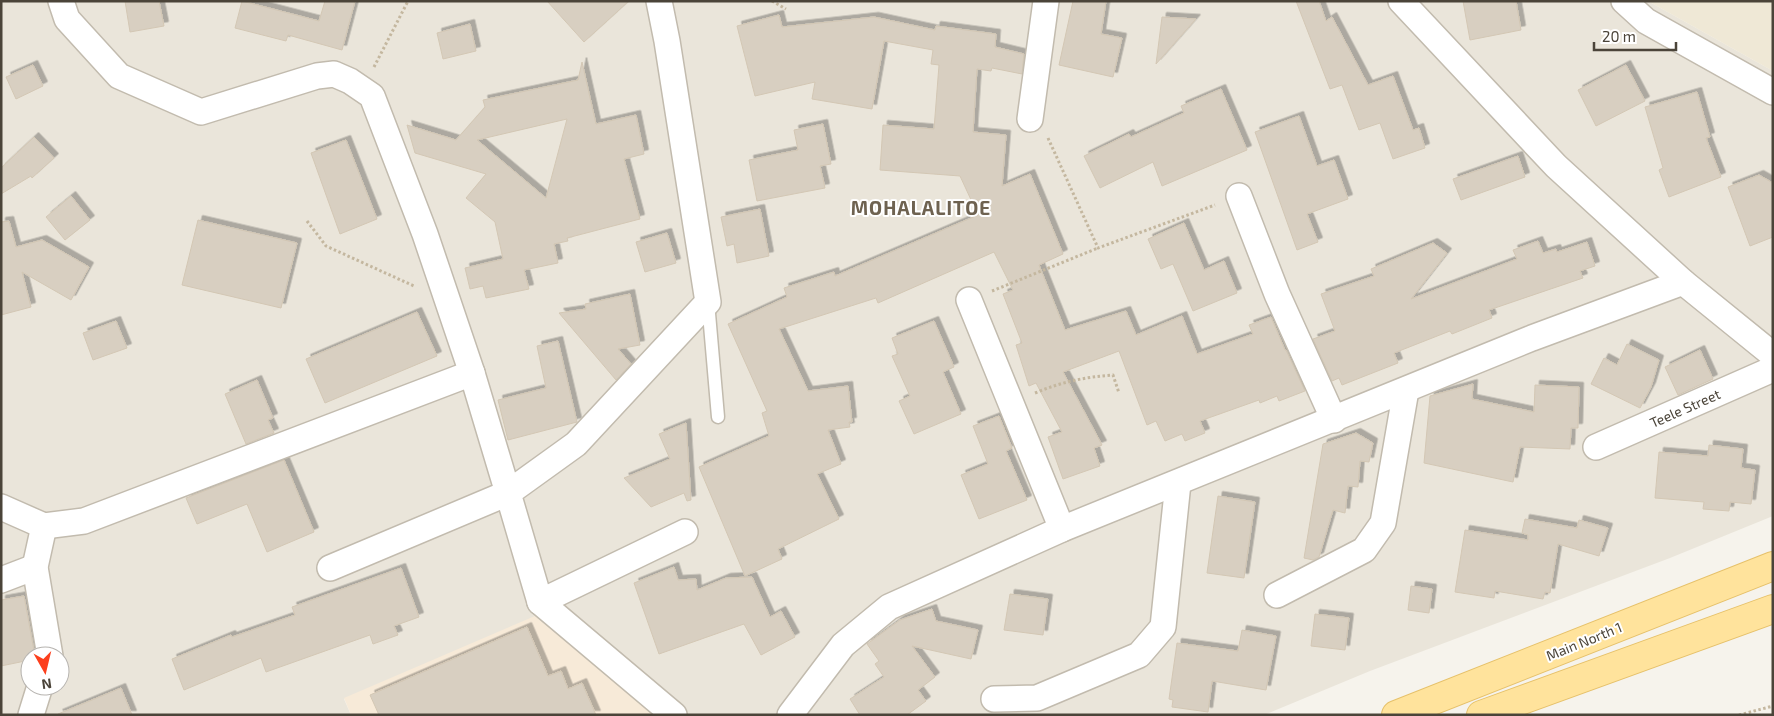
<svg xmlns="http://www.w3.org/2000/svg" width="1774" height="716" viewBox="0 0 1774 716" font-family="'Exo 2',sans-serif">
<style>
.residential{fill:#eae5da;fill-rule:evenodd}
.commercial{fill:#f7ead8}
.education{fill:#efe8d6}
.building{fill:#d8cfc1;stroke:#d3c7b4;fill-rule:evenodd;filter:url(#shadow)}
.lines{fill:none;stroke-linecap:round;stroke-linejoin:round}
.service-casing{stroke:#c2bbae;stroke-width:15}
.minor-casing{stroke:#c2bbae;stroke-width:28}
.primary-casing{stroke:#e6c16a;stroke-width:30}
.path{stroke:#c4b79f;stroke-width:3;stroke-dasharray:2.5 2.5;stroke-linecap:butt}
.service{stroke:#fff;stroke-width:12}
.minor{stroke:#fff;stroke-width:25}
.primary{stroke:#ffe39c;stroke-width:28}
.labels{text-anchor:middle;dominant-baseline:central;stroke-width:4;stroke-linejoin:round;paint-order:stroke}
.street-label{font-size:14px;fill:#4b4439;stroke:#fff}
.district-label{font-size:19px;font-weight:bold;letter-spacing:1px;fill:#6e6250;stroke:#fff}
</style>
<defs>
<filter id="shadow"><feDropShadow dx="4.5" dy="-4.5" stdDeviation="0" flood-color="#0004"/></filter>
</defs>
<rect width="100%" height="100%" fill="#f6f3ec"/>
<!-- residential -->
<path class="residential" d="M1 1H1648L1773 71V516L1670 558 1370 671 1264 715H654L344 699 351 715H1ZM30 656H60V686H30Z"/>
<!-- commercial -->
<polygon class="commercial" points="535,616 654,715 351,715 344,698"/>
<!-- education -->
<polygon class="education" points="1648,1 1773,1 1773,71"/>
<!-- building -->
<g class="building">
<polygon points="125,1 159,1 164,26 130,32"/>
<polygon points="242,1 319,21 325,1 355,1 342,50 288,35 286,41 235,28"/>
<polygon points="547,1 629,1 584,42"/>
<polygon points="1073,1 1106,1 1101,34 1122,38 1113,77 1059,65"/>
<polygon points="1296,1 1319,1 1326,21 1332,17 1368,85 1393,76 1413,130 1419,128 1425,148 1393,159 1380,123 1359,130 1342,85 1330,89"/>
<polygon points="1463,1 1516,1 1521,30 1470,40"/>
<polygon points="779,15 782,27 874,17 935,30 936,26 996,34 995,47 1024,54 1022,74 992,68 991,71 977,69 973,132 1006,135 1002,186 1030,174 1063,254 1039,265 1065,330 1126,311 1136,335 1182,316 1197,354 1253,334 1249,325 1271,317 1285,350 1286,350 1305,391 1279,401 1277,396 1260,403 1259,400 1200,421 1205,433 1185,441 1182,434 1165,441 1156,421 1147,425 1119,351 1063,372 1102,445 1094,448 1100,466 1063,479 1048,437 1062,432 1036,383 1029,386 1016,345 1022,343 1003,294 1013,290 994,252 878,303 876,298 779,329 808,391 848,386 852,422 849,422 850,427 828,430 841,464 817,474 839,519 778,549 782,559 745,576 699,467 769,436 762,413 767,411 728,324 787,297 784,288 834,272 835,276 978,215 960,176 880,170 883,125 934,129 939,65 931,64 933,50 884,41 872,109 812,99 815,82 755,96 737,26"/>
<polygon points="1162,17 1196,19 1156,64"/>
<polygon points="470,24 476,51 443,59 437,33"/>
<path d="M582 62 596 124 636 115 644 154 624 159 640 219 567 238 568 241 554 244 558 263 524 270 529 289 486 298 483 286 470 289 465 268 503 259 495 222 466 198 486 174 415 153 407 125 456 140 485 107 483 100 578 80ZM567 119 546 198 477 140Z"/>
<polygon points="33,65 43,86 16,99 6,77"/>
<polygon points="1626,65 1645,101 1596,126 1578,90"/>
<polygon points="1221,89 1247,150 1162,186 1153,162 1100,188 1084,156 1129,134 1131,137 1184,113 1181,106"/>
<polygon points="1697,92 1710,137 1706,138 1721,177 1669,197 1659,170 1663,168 1645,107"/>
<polygon points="1299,116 1317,166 1334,160 1348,199 1307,214 1318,242 1297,250 1255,132"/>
<polygon points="823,124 831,164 820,166 825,188 757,201 749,160 798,150 794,130"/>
<polygon points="34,137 54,158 32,178 31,176 1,194 1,168"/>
<polygon points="346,140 377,219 340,234 311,153"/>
<polygon points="1518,156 1525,177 1461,200 1453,179"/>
<polygon points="1759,175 1773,183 1773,237 1750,246 1728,187"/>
<polygon points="71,196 90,220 65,240 46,217"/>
<polygon points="760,209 769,256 737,263 734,244 727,246 721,217"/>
<polygon points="198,220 297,243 281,308 182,285"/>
<polygon points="9,221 16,247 42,240 89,267 71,300 22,272 31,307 1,315 1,222"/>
<polygon points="1184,223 1204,270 1224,261 1237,293 1193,311 1173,264 1161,269 1148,239"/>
<polygon points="667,233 676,263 645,272 636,242"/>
<polygon points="1538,241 1543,253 1556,249 1557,252 1587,242 1595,266 1580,271 1583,278 1489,310 1492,318 1452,334 1450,331 1394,353 1398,363 1342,385 1339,378 1332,381 1313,339 1335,331 1321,294 1374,276 1371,269 1433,243 1447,253 1411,299 1517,259 1513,250"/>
<polygon points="630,294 640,345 618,349 631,364 616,380 559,313 586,309 585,304"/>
<polygon points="417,312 437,356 325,403 306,359"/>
<polygon points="116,321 127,348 93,360 83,333"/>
<polygon points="934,321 954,367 943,372 961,414 914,434 899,401 910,396 892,356 898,354 892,338"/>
<polygon points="558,341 577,422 508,440 498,400 546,388 537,346"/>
<polygon points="1627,344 1659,360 1651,387 1640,408 1591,384 1604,358 1617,365"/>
<polygon points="1700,350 1713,379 1678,395 1665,367"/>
<polygon points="257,380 273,418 268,420 274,433 246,444 225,394"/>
<polygon points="1473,384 1472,399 1534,412 1535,385 1579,387 1578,428 1571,428 1570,449 1520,447 1513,482 1424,463 1430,396"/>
<polygon points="999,416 1012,448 1006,451 1027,500 979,519 961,475 988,464 973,426"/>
<polygon points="686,423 691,500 687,501 684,493 651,507 624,478 670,459 659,434"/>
<polygon points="1356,433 1373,443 1369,462 1360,461 1358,487 1348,486 1345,513 1333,510 1319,557 1313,560 1304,558 1323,444"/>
<polygon points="1709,445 1743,449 1741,468 1755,470 1751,504 1730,502 1729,511 1703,509 1704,502 1655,498 1659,452 1708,456"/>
<polygon points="284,460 314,532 267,552 247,504 197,524 186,498"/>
<polygon points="1218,496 1255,502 1244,578 1207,573"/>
<polygon points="1525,519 1577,528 1579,520 1608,528 1599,556 1558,544 1550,593 1545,592 1543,599 1495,591 1494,598 1455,592 1465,530 1528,540 1528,535 1522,533"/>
<polygon points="674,567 678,580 696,579 697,590 726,578 752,577 770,617 781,611 795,637 761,655 744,624 659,654 634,583"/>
<polygon points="401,568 419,617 394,626 398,635 373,644 370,635 266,672 261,658 184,690 172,659 231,635 232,637 295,615 292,607"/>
<polygon points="1411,586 1432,589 1429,613 1408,610"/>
<polygon points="1010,594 1048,599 1043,635 1004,630"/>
<polygon points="24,596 35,656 30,656 30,660 1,666 1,600"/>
<polygon points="932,609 936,621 978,630 971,659 912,646 935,677 918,690 926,701 907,715 860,715 850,699 884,677 875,664 879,661 867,644 900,620"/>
<polygon points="1315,614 1349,618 1345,650 1311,646"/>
<polygon points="527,627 548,676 561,671 568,689 582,683 596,715 379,715 370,695"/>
<polygon points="1242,630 1276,636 1266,690 1212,681 1208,712 1172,707 1173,700 1169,699 1177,643 1238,651"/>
<polygon points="121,688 132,715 59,715 58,714"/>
</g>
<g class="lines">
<defs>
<polyline id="service" points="708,302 718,417"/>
<g id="minor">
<polyline points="61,1 67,19 119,76 201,112 317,76 334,74 350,81 372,96 425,234 472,373 508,493 330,568"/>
<polyline points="659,1 667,41 708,302 576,444 508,493 540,602 674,715"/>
<polyline points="1401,1 1556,166 1683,282 1773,355"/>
<polyline points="1624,1 1646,21 1773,92"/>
<polyline points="1030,119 1046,1"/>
<polyline points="1239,196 1277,294 1334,420"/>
<polyline points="969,300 1062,529"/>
<polyline points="1596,447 1773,369"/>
<polyline points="1,507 44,526 84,521 472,373"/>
<polyline points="44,526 35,567 50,656"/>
<polyline points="1,580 35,567"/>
<polyline points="1277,595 1364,550 1383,523 1406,390"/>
<polyline points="540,602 685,532"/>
<polyline points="994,699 1037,698 1139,655 1163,627 1178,483"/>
<polyline points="31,715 40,686"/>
<polyline points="790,715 843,645 889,607 1062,529 1532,338 1683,282"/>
</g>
<g id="primary">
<polyline points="1396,715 1773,566"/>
<polyline points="1481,715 1773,609"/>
</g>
</defs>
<!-- service casing -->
<use href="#service" class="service-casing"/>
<!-- minor casing -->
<use href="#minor" class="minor-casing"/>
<!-- primary casing -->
<use href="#primary" class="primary-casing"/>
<!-- path -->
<g class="path">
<polyline points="772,1 786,9"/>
<polyline points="374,67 408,1"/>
<polyline points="1048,138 1098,248 1215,205"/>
<polyline points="307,221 326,246 414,286"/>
<polyline points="992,291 1098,248"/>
<path d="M1035 393C1061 382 1085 377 1113 375L1119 393"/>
<polyline points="1739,715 1773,706"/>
</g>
<!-- service -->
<use href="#service" class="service"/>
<!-- minor -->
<use href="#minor" class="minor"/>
<!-- primary -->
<use href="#primary" class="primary"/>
</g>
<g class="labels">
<!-- street labels -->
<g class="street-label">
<text transform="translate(1685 408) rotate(-24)">Teele Street</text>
<text transform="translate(1584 641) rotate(-22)">Main North 1</text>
</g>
<!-- district labels -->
<g class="district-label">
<text x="921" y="207">MOHALALITOE</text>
</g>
</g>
<!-- border -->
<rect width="1774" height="716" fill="none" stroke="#4b4439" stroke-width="5"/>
<!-- north arrow -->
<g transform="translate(45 671) rotate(172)"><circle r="24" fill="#ffffff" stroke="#b7b4b0"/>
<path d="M0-4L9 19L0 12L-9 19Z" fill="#fc3f1d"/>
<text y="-8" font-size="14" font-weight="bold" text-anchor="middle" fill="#4b4439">N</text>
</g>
<!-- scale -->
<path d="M1594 42v8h82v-8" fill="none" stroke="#4b4439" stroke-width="2.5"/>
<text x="1602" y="42" font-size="15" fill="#4b4439" stroke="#ffffff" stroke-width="4" paint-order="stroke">20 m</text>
</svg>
